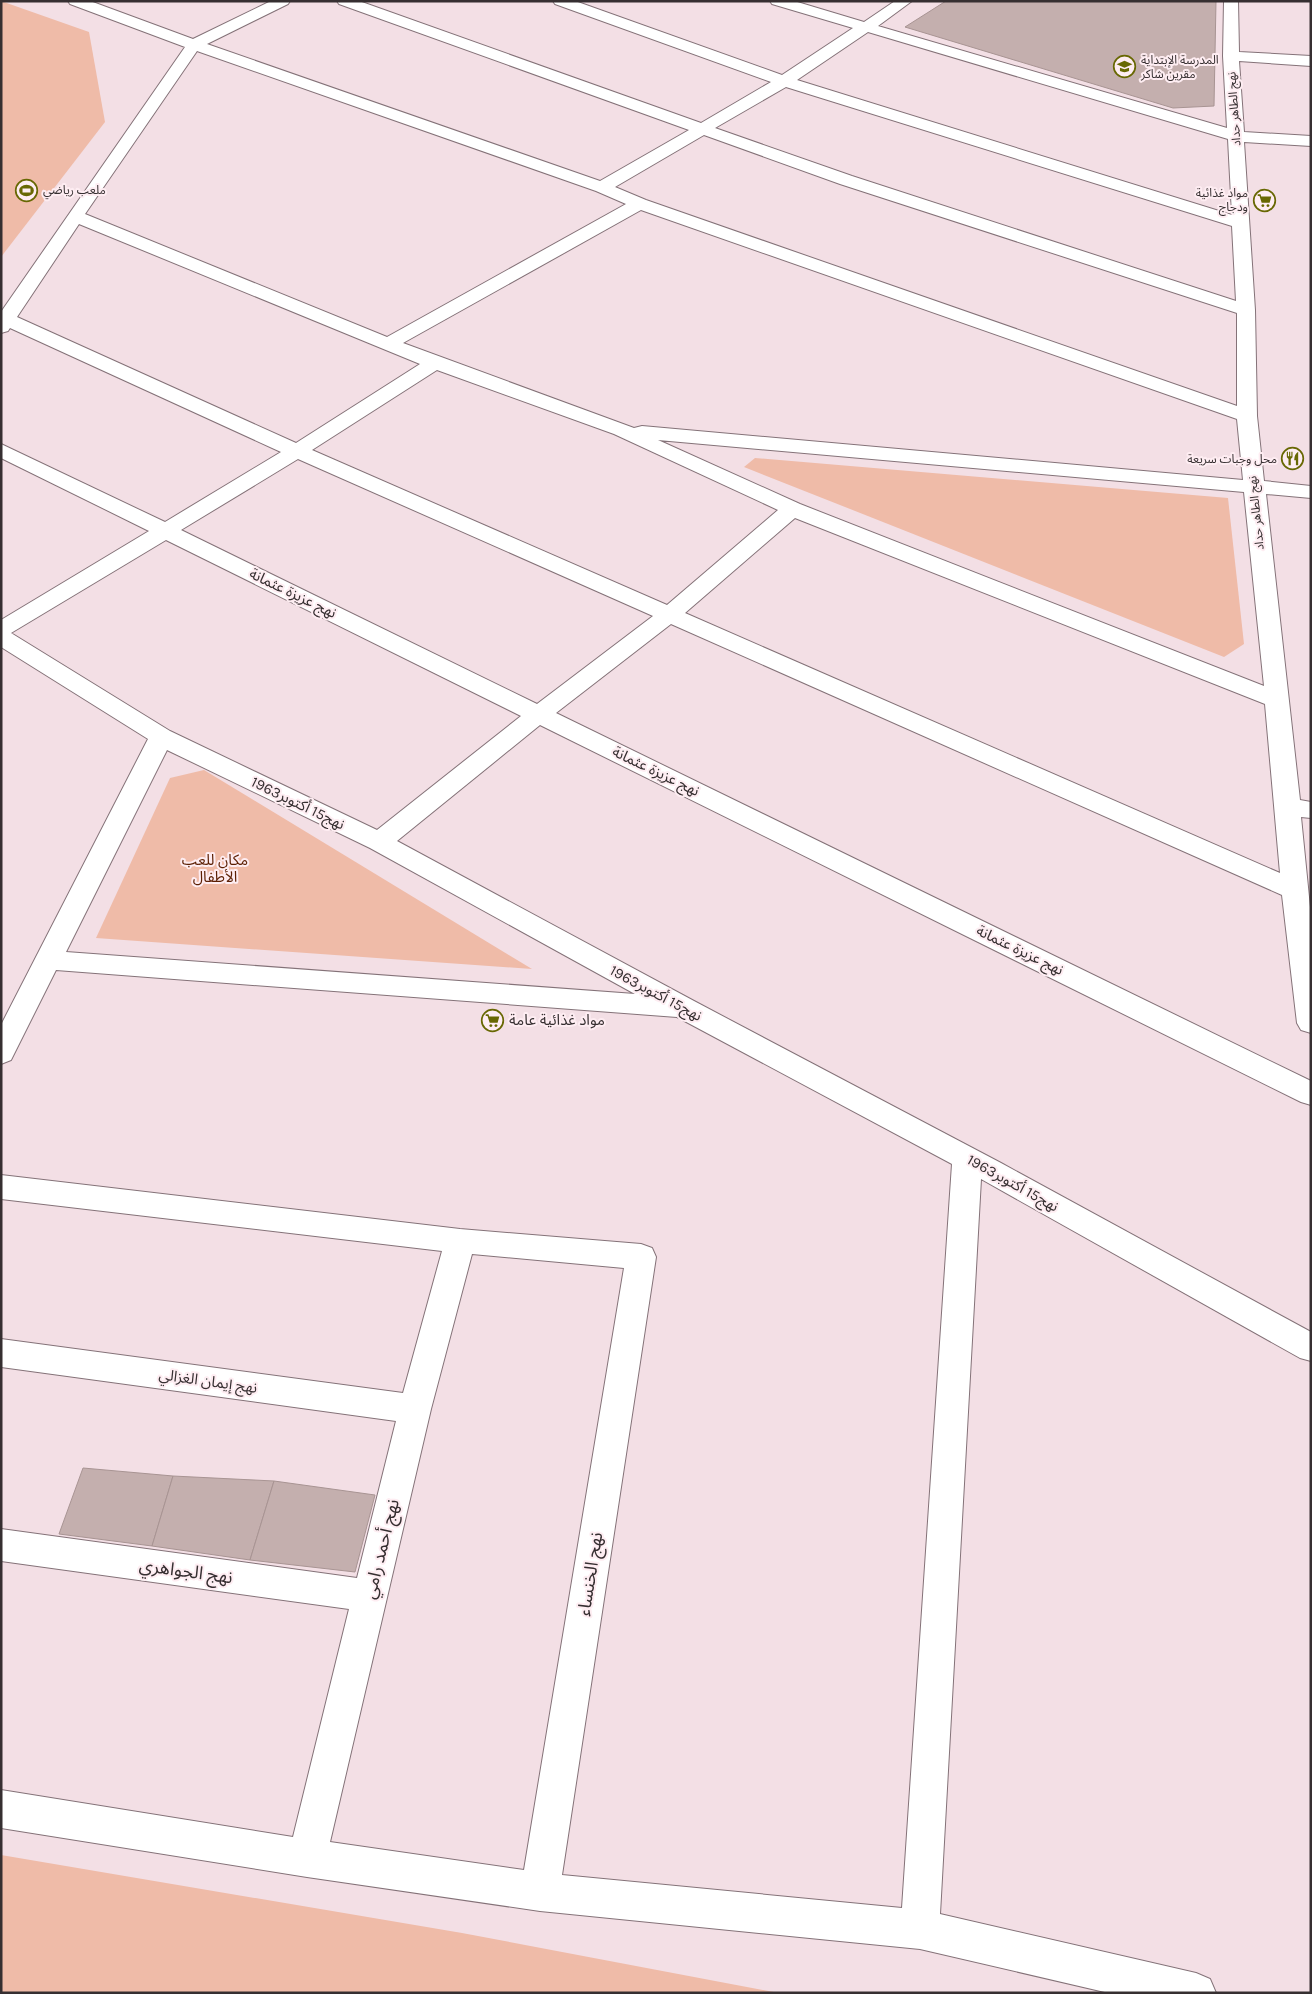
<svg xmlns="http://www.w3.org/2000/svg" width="1312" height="1994" viewBox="0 0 1312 1994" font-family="Karla,'Noto Sans Arabic',sans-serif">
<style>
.green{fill:#efbba8}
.building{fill:#c4afae;stroke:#a89493}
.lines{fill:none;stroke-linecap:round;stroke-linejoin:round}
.minor-casing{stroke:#847278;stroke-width:2}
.minor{fill:#fff;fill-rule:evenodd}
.labels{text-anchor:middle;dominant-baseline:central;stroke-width:4;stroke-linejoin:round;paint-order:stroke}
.far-poi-label{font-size:12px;fill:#362f31;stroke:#feedf2;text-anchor:start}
.far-street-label{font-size:12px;fill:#362f31;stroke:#feedf2}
.street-label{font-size:15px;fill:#362f31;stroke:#feedf2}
.park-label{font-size:15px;fill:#5c1f03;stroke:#feedf2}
.poi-label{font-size:15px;fill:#362f31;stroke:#feedf2;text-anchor:start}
.near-street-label{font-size:18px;fill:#362f31;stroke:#feedf2}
</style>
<rect width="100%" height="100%" fill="#f3dfe5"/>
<!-- green -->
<g class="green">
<polygon points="1,1 89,32 105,122 1,257"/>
<polygon points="755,458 1228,498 1244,644 1224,657 744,467"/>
<polygon points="204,770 532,969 96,938 170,778"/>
<polygon points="1,1855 462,1933 779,1993 1,1993"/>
</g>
<!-- building -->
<g class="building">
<polygon points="946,1 1216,1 1214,106 1173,108 905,27"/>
<polygon points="83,1468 173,1476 152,1546 59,1534"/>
<polygon points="173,1476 274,1481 250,1560 152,1546"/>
<polygon points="274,1481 375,1495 355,1572 250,1560"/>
</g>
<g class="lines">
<defs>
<path id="minor" d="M68 1H90L193 39 271 1H290L288 4 207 44 600 181 689 130 339 4 337 1H359L701 123 771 82 555 4 553 1H575L782 75 853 28 772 4 770 1H794L864 22 895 1H912L878 26 1227 128 1223 56 1224 1H1238L1239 52 1311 56V66L1239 61 1244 132 1311 136V146L1244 142 1255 310 1257 416 1264 481 1311 486V498L1266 494 1300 800 1311 802V818L1301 817 1311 917V1033L1301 1030 1297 1023 1282 895 671 624 556 713 1311 1081V1105L1301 1102 540 725 397 841 694 1001 1001 1163 1311 1332V1361L1300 1358 981 1179 940 1914 1196 1973 1210 1979 1216 1993H1109L920 1949 540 1911 307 1877 1 1828V1790L293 1837 349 1609 1 1561V1529L357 1578 396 1421 1 1367V1339L403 1393 442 1251 1 1199V1175L460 1229 641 1244 652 1248 656 1257 562 1875 902 1908 952 1164 677 1017 56 970 11 1060 1 1064V1025L148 739 1 647V620L149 531 1 458V444L165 522 281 452 10 328 8 331 1 333V312L185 47 70 4ZM868 32 1228 139 1232 215 797 80ZM197 51 596 191 626 204 387 337 85 214ZM786 87 1232 226 1236 301 852 176 715 128ZM704 135 840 184 1237 313V406L646 200 615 187ZM641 210 1237 419 1243 480 642 426 634 428 403 343ZM79 224 381 348 420 364 296 443 17 317ZM437 370 614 434 778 510 667 605 312 450ZM658 440 1244 492 1264 686 800 504ZM298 459 653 616 537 704 181 530ZM795 518 1265 704 1280 873 685 613ZM166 540 521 716 377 830 170 731 11 633ZM167 750 370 848 635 994 66 952ZM472 1254 624 1268 524 1870 330 1842 431 1409Z"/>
</defs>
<!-- minor casing -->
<use href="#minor" class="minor-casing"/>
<!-- minor -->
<use href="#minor" class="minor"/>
</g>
<!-- icons -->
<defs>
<symbol id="school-ring" viewBox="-11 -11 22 22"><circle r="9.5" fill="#feedf2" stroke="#686803" stroke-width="1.5"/><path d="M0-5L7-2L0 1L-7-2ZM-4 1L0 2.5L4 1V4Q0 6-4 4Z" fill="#686803"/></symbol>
<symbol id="stadium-ring" viewBox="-11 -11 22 22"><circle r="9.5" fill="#feedf2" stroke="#686803" stroke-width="1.5"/><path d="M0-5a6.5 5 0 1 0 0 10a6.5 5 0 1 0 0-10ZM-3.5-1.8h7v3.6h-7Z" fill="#686803"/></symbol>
<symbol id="supermarket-ring" viewBox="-11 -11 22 22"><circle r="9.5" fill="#feedf2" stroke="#686803" stroke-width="1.5"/><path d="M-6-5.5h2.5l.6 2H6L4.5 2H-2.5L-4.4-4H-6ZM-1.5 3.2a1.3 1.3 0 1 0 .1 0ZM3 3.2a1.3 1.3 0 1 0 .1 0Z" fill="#686803"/></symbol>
<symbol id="restaurant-ring" viewBox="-11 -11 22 22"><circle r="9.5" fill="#feedf2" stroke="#686803" stroke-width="1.5"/><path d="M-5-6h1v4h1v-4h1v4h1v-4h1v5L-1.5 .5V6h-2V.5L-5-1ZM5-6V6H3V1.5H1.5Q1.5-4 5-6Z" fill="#686803"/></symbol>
</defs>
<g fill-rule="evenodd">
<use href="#school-ring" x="1112" y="54" width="25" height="25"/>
<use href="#stadium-ring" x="14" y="178" width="25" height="25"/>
<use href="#supermarket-ring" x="1252" y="188" width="25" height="25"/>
<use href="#restaurant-ring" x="1280" y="446" width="25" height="25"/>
<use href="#supermarket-ring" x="480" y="1008" width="25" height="25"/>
</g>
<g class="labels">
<!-- far-poi labels -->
<g class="far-poi-label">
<text x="1141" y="60">المدرسة الإبتداية<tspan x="1141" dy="14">مقرين شاكر</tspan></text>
<text x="43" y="190">ملعب رياضي</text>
<text x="1248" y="193" text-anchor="end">مواد غذائية<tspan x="1248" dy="14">ودجاج</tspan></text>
<text x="1277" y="459" text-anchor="end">محل وجبات سريعة</text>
</g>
<!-- far-street labels -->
<g class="far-street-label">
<text transform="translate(1234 109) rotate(-94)">نهج الطاهر حداد</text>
<text transform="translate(1256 513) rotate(-96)">نهج الطاهر حداد</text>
</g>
<!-- street labels -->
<g class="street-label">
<text transform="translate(293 593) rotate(26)">نهج عزيزة عثمانة</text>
<text transform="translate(656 771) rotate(26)">نهج عزيزة عثمانة</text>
<text transform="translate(298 803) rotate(26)">نهج15 أكتوبر1963</text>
<text transform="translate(1020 950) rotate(26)">نهج عزيزة عثمانة</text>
<text transform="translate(656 993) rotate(28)">نهج15 أكتوبر1963</text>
<text transform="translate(1013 1183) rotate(29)">نهج15 أكتوبر1963</text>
<text transform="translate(208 1381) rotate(8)">نهج إيمان الغزالي</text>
</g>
<!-- park labels -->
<g class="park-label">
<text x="215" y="860">مكان للعب<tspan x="215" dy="17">الأطفال</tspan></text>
</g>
<!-- poi labels -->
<g class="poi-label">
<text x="509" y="1020">مواد غذائية عامة</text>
</g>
<!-- near-street labels -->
<g class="near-street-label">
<text transform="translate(381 1549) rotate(-76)">نهج أحمد رامي</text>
<text transform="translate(186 1571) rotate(8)">نهج الجواهري</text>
<text transform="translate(590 1574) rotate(-81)">نهج الخنساء</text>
</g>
</g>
<!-- border -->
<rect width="1312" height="1994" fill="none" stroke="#362f31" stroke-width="5"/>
</svg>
